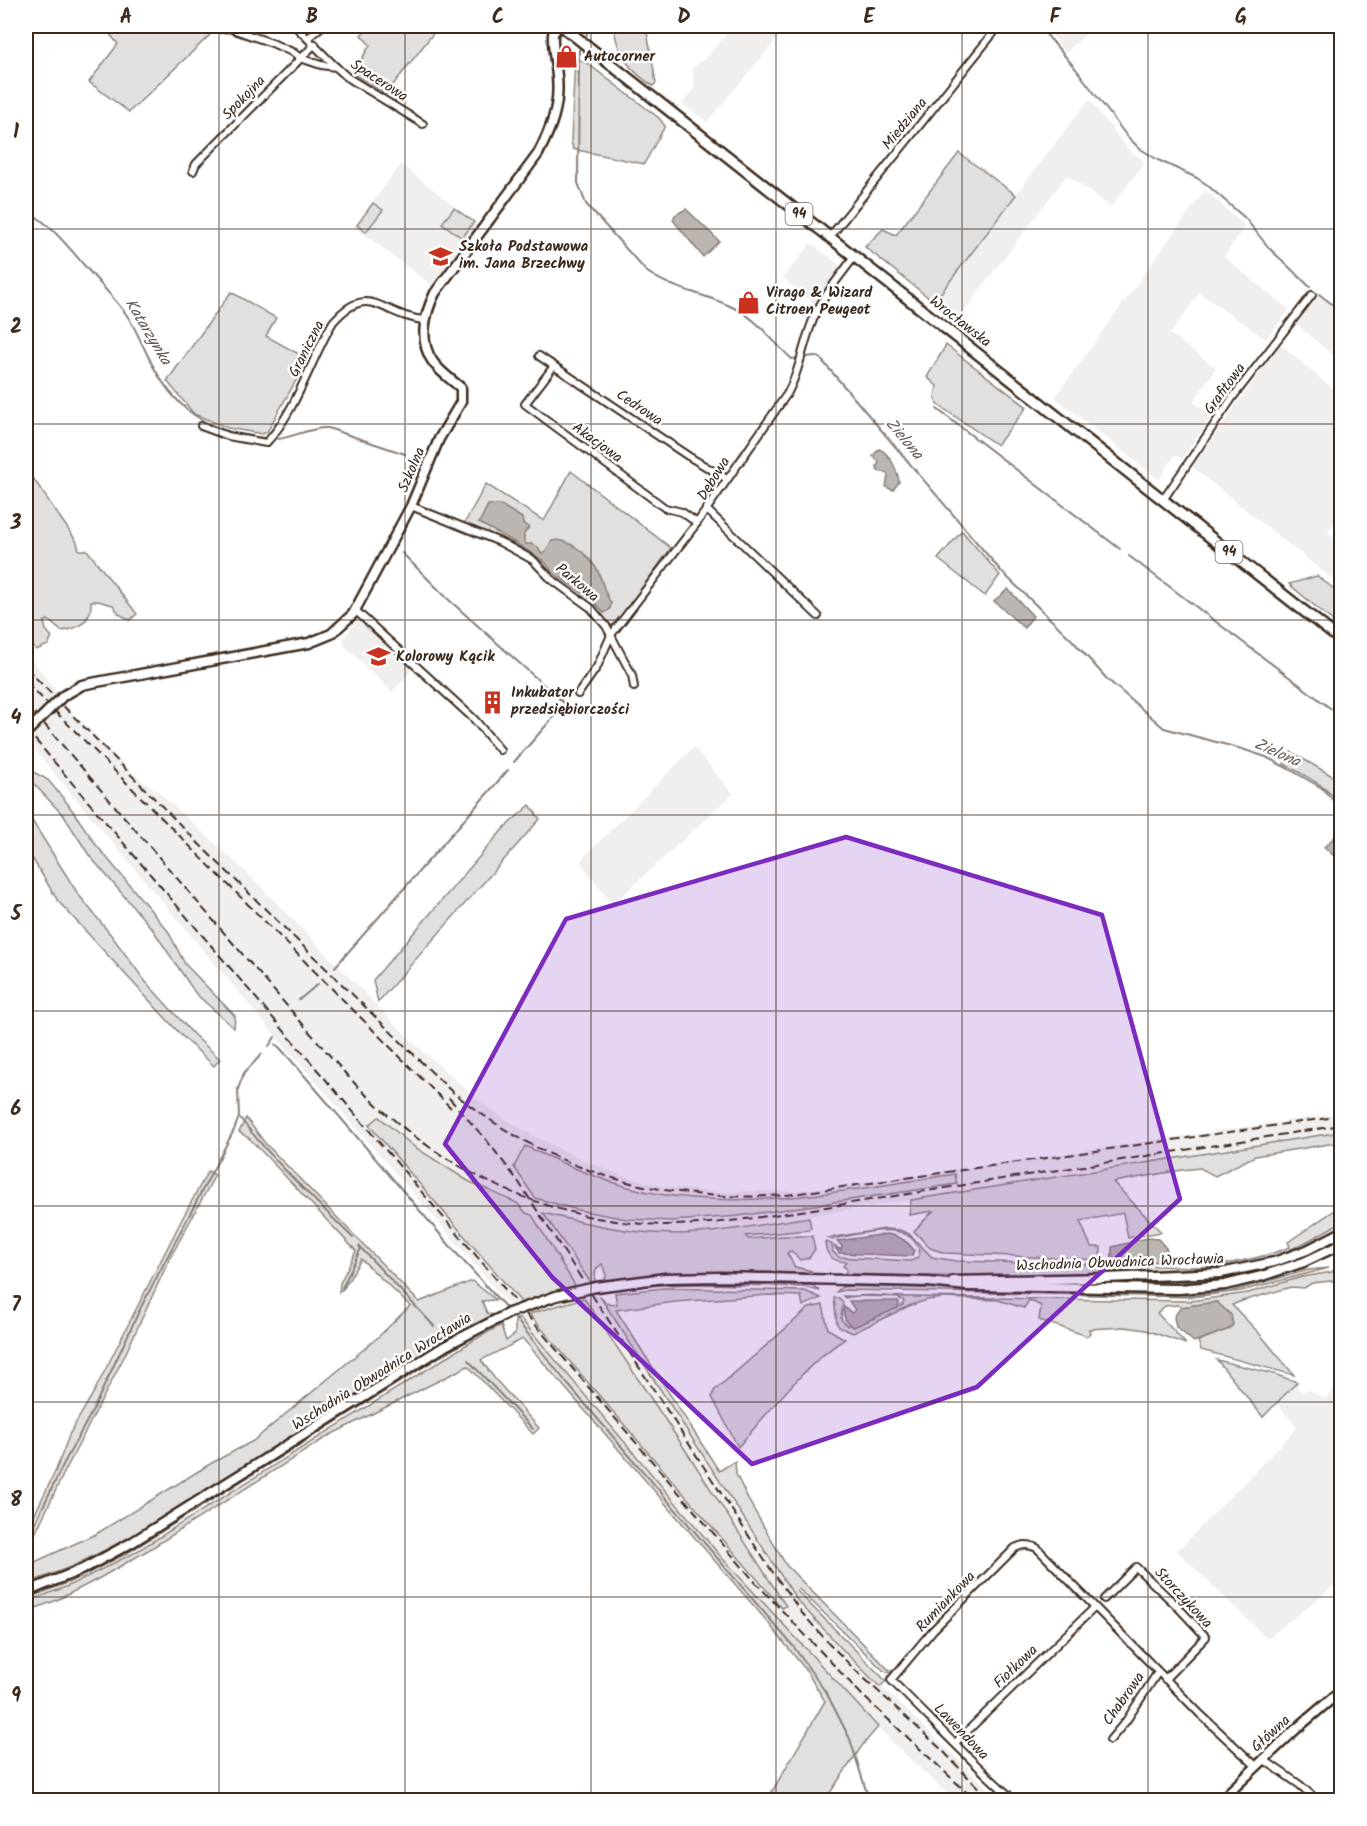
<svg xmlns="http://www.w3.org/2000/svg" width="1367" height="1826" viewBox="0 0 1367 1826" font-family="Kalam,sans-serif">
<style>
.built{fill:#f1efee}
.green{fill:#e2e0de;stroke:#8e857e;stroke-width:1.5}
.water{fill:#bcb6b3;stroke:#887e77;stroke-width:1.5}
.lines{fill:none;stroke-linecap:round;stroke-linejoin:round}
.stream{stroke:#887e77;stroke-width:2}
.street-casing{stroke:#3b2a1e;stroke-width:10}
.secondary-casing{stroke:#3b2a1e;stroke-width:13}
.primary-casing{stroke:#3b2a1e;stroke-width:14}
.street{stroke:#fff;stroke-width:6}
.secondary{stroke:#fff;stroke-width:8}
.primary{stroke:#fff;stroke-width:9}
.rail{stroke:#3b2a1e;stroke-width:2;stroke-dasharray:9 4.5;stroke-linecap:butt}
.secondary-bridge-casing{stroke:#3b2a1e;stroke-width:13;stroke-linecap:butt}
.secondary-bridge{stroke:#fff;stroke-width:8}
.marked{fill:#7b2cbf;fill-opacity:0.2;stroke:#7b2cbf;stroke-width:4.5;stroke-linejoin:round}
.grid{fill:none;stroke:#3b2a1e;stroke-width:1.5;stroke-opacity:0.55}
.labels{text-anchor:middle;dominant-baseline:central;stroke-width:5;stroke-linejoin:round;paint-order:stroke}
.shield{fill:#fff;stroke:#766a62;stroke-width:1.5}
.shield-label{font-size:14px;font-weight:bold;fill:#3b2a1e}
.poi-label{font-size:15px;font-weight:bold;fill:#3b2a1e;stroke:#fff;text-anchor:start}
.street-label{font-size:15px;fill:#3b2a1e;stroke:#fff}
.water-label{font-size:16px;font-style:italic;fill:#685b52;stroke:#fff}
.neatline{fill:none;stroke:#3b2a1e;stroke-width:2}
.grid-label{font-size:20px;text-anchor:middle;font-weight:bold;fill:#3b2a1e}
</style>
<rect width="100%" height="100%" fill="#fff"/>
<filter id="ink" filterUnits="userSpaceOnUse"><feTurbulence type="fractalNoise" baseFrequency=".0167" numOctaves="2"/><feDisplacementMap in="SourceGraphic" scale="12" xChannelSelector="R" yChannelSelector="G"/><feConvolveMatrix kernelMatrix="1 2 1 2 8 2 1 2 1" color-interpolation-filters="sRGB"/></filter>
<g filter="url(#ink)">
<!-- built -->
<g class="built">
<polygon points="733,26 788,26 707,122 682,104 695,88 692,68 706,58"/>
<polygon points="1044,26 1089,26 1093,28 1066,53"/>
<polygon points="1089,99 1126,147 1145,162 1111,207 1067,175 958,319 934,302"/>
<polygon points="401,164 479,226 433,286 354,227"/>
<polygon points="1205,190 1245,226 1224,257 1289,310 1266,339 1199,293 1170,334 1216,368 1193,402 1212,415 1182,459 1175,455 1159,480 1057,399 1056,396"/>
<polygon points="811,243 842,267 816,305 783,278"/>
<polygon points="1317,294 1341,314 1341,362 1295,323"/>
<polygon points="1280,344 1341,396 1341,515 1328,532 1341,544 1341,586 1192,467"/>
<polygon points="356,622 362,622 413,669 392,692 344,645 344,637"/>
<polygon points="26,652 72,712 111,752 135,775 160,793 244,870 412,1041 479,1101 508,1121 530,1134 585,1161 620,1175 666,1187 713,1192 792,1191 851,1185 1341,1113 1341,1132 712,1231 654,1233 586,1224 544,1214 572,1254 797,1600 842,1649 953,1754 999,1800 954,1800 896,1746 856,1705 723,1559 454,1240 274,1034 26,740"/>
<polygon points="694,747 733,794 612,905 580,861"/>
<polygon points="1341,1382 1341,1580 1267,1639 1177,1551 1298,1427 1277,1404 1295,1385 1303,1392 1309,1390 1325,1399"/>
</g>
<!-- green -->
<g class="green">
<polygon points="117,26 205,26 213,28 210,35 129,112 89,82 118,44 109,33"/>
<polygon points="369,26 439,26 386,94 353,74 370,45 361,35"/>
<path d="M614 26H646L656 83 653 86C630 71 616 53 614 26Z"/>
<polygon points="575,58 588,64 659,118 665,126 644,164 573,149 571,140"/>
<polygon points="959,153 1016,195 934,302 865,247 883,229 896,235"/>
<polygon points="373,203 383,210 366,232 357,225"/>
<polygon points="454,208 474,222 462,238 442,223"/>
<polygon points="231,292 276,318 266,336 308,359 267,432 262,434 228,428 194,414 167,381"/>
<polygon points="946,345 1027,407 997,445 937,404 935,397 937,386 927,377"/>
<path d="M26 468 77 542 79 550H87L137 614 130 620 119 614 113 605 98 601H91C92 621 80 629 61 631L48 620 44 622 46 630 52 637 48 645 36 650 26 637Z"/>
<polygon points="571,471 671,548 614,626 609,624 582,597 555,578 539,559 512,543 464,524 486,484 544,521"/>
<polygon points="962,531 1000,575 985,596 938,559"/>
<polygon points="1317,576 1341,594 1341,628 1289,584"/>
<path d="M1291 752 1341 781V806C1326 785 1306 776 1284 764Z"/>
<polygon points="30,770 48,780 68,804 97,846 168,931 185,964 235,1016 234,1028 196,994 153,930 89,855 64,816 31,781"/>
<polygon points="530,805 540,819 378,1002 373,980 505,827"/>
<polygon points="26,811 78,894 111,935 145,981 194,1035 220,1059 214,1066 182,1036 58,901 26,848"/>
<polygon points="379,1117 413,1146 468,1181 517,1203 526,1213 532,1215 576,1287 522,1303 369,1125"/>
<polygon points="246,1118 265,1143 419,1302 472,1281 496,1300 482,1301 487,1313 493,1315 444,1342 129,1538 73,1566 26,1584 26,1566 96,1534 210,1464 253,1441 376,1339 410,1306 361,1259 344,1288 339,1292 340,1283 356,1251 250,1139 239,1132"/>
<polygon points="1341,1132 1341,1142 1255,1156 1215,1176 1200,1168 1182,1170 1113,1182 1161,1232 1128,1238 1123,1213 1080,1221 1091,1247 1101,1247 1100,1260 945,1253 930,1248 914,1231 933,1211 909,1215 911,1200"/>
<path d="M525 1146C568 1166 612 1186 659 1194 758 1210 857 1189 955 1174L957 1184 739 1216 672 1221 627 1219 578 1210 535 1198 514 1167Z"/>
<polygon points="208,1171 215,1175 169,1260 124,1357 63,1475 33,1538 26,1545 26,1532 56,1470 70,1433 94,1392 181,1221"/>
<path d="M1341 1206V1222C1318 1236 1294 1250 1268 1259 1215 1277 1155 1274 1100 1273V1276L977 1277 841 1274 846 1273V1268L843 1266 846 1262C833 1261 826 1257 825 1242L832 1244 833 1252 839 1257 911 1261 917 1258 920 1253C911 1217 862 1234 836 1238L833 1240 828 1238 885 1229 900 1230 909 1234 932 1257 956 1261 1200 1267C1229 1264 1263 1258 1290 1247L1288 1242Z"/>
<path d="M543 1213C579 1222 615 1230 652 1233 705 1237 757 1225 809 1217L811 1228 808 1230 746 1236 748 1239 783 1236H812L815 1249 809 1258 800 1260 791 1251 787 1253 795 1267 812 1271 804 1273C738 1271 671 1270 605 1281L606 1275 602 1264 596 1269 594 1283H591Z"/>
<path d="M1341 1236V1239C1248 1295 1155 1285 1052 1283L1097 1281 1181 1282 1231 1277 1292 1260Z"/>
<polygon points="1329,1268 1241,1291 1191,1297 846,1290 836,1292 842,1287 849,1286 1181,1296 1229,1292 1308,1270"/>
<path d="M1335 1268H1341V1280L1312 1283 1304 1288 1291 1287 1242 1301 1232 1305 1259 1333 1294 1375 1201 1350 1198 1341 1229 1329 1217 1302 1181 1307 1178 1305 1165 1306 1157 1313 1186 1344 1146 1330 1125 1327 1089 1329 1090 1333 1087 1336 1039 1320 1041 1306 1029 1300 1024 1308 998 1300 944 1298 927 1300 909 1306 853 1333 839 1327 837 1324 834 1298H839L843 1302 841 1319 847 1326 848 1324 854 1327 903 1305 904 1301C894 1293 858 1295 845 1298L843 1296 1191 1301 1248 1293 1302 1277 1332 1272Z"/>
<path d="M723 1283 812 1285 820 1291 804 1287C740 1285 677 1281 613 1289L650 1284Z"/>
<polygon points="664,1288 805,1291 821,1298 803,1306 801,1296 769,1295 675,1302 616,1310 719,1471 735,1461 736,1474 750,1503 786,1565 888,1669 892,1670 891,1673 884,1671 798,1588 797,1591 886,1681 880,1687 842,1649 797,1600 599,1295 608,1304 617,1305 615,1293"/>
<polygon points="584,1298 690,1457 786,1606 782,1608 529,1314"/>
<path d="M823 1305 828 1329 845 1339C806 1363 769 1412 738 1447L712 1397 714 1391 809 1308Z"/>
<polygon points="520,1318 723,1559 878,1727 862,1746 825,1800 767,1800 825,1701 805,1669 766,1620 523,1339 481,1360 495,1379 539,1428 533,1434 468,1366 330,1435 150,1549 98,1579 57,1600 26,1612 26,1602 68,1586 134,1553 474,1340 501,1325 506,1341 515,1334 515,1320"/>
<polygon points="500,1322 438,1358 126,1554 70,1582 26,1599 69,1580 126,1552 426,1363"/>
<polygon points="1217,1360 1274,1374 1297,1382 1263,1417"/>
</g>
<!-- water -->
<g class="water">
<polygon points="686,209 719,241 703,257 673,220 675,215"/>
<path d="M879 449C890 453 898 472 899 482L893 490 886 487 888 476 887 473 878 471 877 466 879 462 873 456Z"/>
<path d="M488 505H501L522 518 523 524 529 527 524 534V541L526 544H531L538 547 541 554 546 552 552 541C567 536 588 555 596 568 603 579 603 592 611 603L610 609 604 613 591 599 553 573 544 561 514 542 479 523Z"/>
<polygon points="1008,589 1033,616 1024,628 994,601"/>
<polygon points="1341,831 1341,862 1324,847"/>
<path d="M887 1234C899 1236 906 1240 914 1250L912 1256 839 1253 834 1246 841 1250 842 1246 837 1241Z"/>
<polygon points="1147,1238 1158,1239 1166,1248 1169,1256 1161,1262 1112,1259 1112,1247"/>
<path d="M849 1301H898L899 1302 898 1308 854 1327C845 1324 843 1316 844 1307L852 1313 855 1310Z"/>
<polygon points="1217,1302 1231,1315 1233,1325 1229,1329 1194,1342 1176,1327 1174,1317 1181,1307"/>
</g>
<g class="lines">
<!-- stream -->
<g class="stream">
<polyline points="233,26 269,39"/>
<polyline points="1039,26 1076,69 1126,135 1139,148 1158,160 1197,178 1206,184 1245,218 1269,248 1310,287"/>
<polyline points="585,40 589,26"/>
<polyline points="274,41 297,49"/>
<path d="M582 45 579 50 578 183 586 204 646 271C673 291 707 293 736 309 759 320 773 343 792 359L814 356 820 358 1001 571 1072 640 1107 679 1136 704 1164 728 1242 749 1266 757 1289 769 1322 788 1342 810"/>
<path d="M26 208C32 214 40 219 47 225 63 239 76 256 90 272 102 286 115 299 126 314 135 327 140 340 147 354 172 408 207 434 267 438"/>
<polyline points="1319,294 1342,312"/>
<polyline points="937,409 1120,549"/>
<path d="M278 439C295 437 310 427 328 428L405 454"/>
<polyline points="402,553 448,599 565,704 514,762"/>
<polyline points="1129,556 1342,717"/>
<polyline points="335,967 508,770"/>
<polyline points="299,1000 318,984"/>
<polyline points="275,1044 279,1047 297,1067 457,1254 508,1310"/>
<polyline points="269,1046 275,1037"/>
<path d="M240 1118C274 1162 314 1199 353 1238"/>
<polyline points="359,1246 434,1326"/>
<polyline points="342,1288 361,1248"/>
<polyline points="512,1314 566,1382 793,1646 827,1694 850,1739 869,1800"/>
<polyline points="468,1360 533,1429"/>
<polyline points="26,1542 64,1463 93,1410 141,1307 234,1130 239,1117 238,1089 244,1073 262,1054"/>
</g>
<defs>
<g id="street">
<polyline points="295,26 336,67"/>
<polyline points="220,29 229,28 272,43 294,53 300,58 321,65 336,67 347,77 423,124"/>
<polyline points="308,38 322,26"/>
<polyline points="193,171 196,164 315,44"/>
<polyline points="829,238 999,26"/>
<polyline points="539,356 688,456 727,479"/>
<polyline points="554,366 525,404 665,508 682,512 697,523"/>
<path d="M201 426 228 436 266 443C296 412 311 359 333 322 369 280 383 317 425 320"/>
<polyline points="1163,500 1233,397 1312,295"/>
<polyline points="411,506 500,542 533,560 551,579 591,608 606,626 632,675 634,687"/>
<polyline points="706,509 818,616"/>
<polyline points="355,610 474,719 500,750"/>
<path d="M578 694 597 667 611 635 697 523 787 394C802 368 803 338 817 311 826 292 842 274 854 257"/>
<polyline points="1104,1599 1136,1567 1176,1605 1206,1637 1165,1679"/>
<polyline points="1110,1740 1126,1721 1158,1672"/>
<polyline points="955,1743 1094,1608"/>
<polyline points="1263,1759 1300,1785 1317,1800"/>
<path d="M1014 1800C971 1762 932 1720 891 1680L933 1630 1015 1548C1023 1544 1028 1544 1037 1548L1200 1714 1256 1766"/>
</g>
<g id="secondary">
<path d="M63 696 82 685 97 682 309 643 331 634 353 614 411 506 439 439 461 402V388C452 380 440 372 433 362 418 341 425 313 435 293L538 154C551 129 560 106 557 77 556 62 552 48 553 34L558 26"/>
<polyline points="953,1281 1106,1278 1221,1273 1274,1262 1307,1250 1342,1232"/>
<polyline points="596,1287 665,1278 720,1277 928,1282 967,1286 1179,1289 1225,1285 1262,1276 1304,1262 1342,1244"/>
<polyline points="26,1592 83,1569 131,1543 445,1346 509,1313"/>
<polyline points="1221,1800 1295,1730 1342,1690"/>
</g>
<polyline id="primary" points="562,26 1342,641"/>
</defs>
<!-- street casing -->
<use href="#street" class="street-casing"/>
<!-- secondary casing -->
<use href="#secondary" class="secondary-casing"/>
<!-- primary casing -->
<use href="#primary" class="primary-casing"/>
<!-- street -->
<use href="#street" class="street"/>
<!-- secondary -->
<use href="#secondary" class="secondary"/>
<!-- primary -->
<use href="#primary" class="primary"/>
<!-- rail -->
<g class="rail">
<path d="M26 668 206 851 449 1089C548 1171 658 1204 786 1195L1342 1116"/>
<polyline points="26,682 451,1108"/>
<path d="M26 703 344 1072C428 1164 541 1223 667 1225 714 1225 761 1217 807 1210L1342 1125"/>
<polyline points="26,729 756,1583 862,1695 975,1800"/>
<polyline points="449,1098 488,1142 518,1181 767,1564 802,1613 825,1639 854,1669 942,1750 990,1800"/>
</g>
<defs>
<g id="secondary-bridge">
<polyline points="26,733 63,696"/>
<polyline points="509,1313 556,1296 596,1287"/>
</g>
</defs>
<!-- secondary-bridge casing -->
<use href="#secondary-bridge" class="secondary-bridge-casing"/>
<!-- secondary-bridge -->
<use href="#secondary-bridge" class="secondary-bridge"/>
</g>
</g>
<!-- marked area -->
<path class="marked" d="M846 837 1102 915 1180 1199 977 1387 752 1464 552 1277 445 1144 566 919Z"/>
<!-- grid -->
<path class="grid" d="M219 26V1800M405 26V1800M591 26V1800M776 26V1800M962 26V1800M1148 26V1800M26 229H1342M26 424H1342M26 620H1342M26 815H1342M26 1011H1342M26 1206H1342M26 1402H1342M26 1597H1342"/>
<!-- icons -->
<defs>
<symbol id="shop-bare" viewBox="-9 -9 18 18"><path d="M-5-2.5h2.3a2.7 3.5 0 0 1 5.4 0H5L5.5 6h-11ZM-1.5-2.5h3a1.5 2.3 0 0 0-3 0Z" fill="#c8321e" stroke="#fff" stroke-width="2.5" paint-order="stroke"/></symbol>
<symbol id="school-bare" viewBox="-9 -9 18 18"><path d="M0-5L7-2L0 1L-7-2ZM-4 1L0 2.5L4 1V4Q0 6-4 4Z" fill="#c8321e" stroke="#fff" stroke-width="2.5" paint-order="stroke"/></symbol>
<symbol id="building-bare" viewBox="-9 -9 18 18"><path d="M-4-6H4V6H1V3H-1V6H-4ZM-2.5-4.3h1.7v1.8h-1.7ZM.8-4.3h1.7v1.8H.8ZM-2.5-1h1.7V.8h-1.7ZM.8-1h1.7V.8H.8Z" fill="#c8321e" stroke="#fff" stroke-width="2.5" paint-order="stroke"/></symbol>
</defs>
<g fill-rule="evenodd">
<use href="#shop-bare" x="550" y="40" width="33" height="33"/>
<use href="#school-bare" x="424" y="240" width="33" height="33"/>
<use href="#shop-bare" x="732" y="286" width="33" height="33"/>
<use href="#school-bare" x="362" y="640" width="33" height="33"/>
<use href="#building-bare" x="476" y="686" width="33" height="33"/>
</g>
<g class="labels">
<!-- shield labels -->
<g class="shield">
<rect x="785.5" y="203" width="27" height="22" rx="4.5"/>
<rect x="1215.5" y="541" width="27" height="22" rx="4.5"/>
</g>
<g class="shield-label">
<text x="799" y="214">94</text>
<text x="1229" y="552">94</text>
</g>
<!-- poi labels -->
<g class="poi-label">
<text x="584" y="57">Autocorner</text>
<text x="459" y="247">Szkoła Podstawowa<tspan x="459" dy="17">im. Jana Brzechwy</tspan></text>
<text x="766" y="293">Virago &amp; Wizard<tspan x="766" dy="17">Citroen Peugeot</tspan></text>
<text x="396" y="657">Kolorowy Kącik</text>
<text x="511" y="693">Inkubator<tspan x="511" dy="17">przedsiębiorczości</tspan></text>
</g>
<!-- street labels -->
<g class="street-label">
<text transform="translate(379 81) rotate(33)">Spacerowa</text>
<text transform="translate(244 98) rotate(-46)">Spokojna</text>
<text transform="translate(905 124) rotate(-51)">Miedziana</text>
<text transform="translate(960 322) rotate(38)">Wrocławska</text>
<text transform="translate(307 349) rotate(-63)">Graniczna</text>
<text transform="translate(1225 389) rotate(-54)">Grafitowa</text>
<text transform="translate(639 408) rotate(34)">Cedrowa</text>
<text transform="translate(597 443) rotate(36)">Akacjowa</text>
<text transform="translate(412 470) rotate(-67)">Szkolna</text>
<text transform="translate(714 479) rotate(-58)">Dębowa</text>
<text transform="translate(577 583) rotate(40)">Parkowa</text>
<text transform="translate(1120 1263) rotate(-2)">Wschodnia Obwodnica Wrocławia</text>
<text transform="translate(382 1372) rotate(-32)">Wschodnia Obwodnica Wrocławia</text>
<text transform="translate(1183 1598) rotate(47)">Storczykowa</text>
<text transform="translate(946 1602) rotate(-46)">Rumiankowa</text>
<text transform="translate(1016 1667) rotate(-44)">Fiołkowa</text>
<text transform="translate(1124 1699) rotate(-55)">Chabrowa</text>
<text transform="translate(961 1732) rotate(46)">Lawendowa</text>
<text transform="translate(1271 1734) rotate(-42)">Główna</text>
</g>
<!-- water labels -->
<g class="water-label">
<text transform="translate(148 332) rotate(59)">Katarzynka</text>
<text transform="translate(904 439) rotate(50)">Zielona</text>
<text transform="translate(1277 753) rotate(24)">Zielona</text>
</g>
</g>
<!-- margin -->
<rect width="1367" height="1826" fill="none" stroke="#fff" stroke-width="66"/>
<rect x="33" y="33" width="1301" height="1760" class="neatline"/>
<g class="grid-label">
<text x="126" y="23">A</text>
<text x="312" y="23">B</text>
<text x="498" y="23">C</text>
<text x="684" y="23">D</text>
<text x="869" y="23">E</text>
<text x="1055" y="23">F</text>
<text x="1241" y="23">G</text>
<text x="16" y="138">1</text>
<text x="16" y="333">2</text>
<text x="16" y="529">3</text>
<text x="16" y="724">4</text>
<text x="16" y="920">5</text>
<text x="16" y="1115">6</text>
<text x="16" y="1311">7</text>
<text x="16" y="1506">8</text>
<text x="16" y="1702">9</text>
</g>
</svg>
